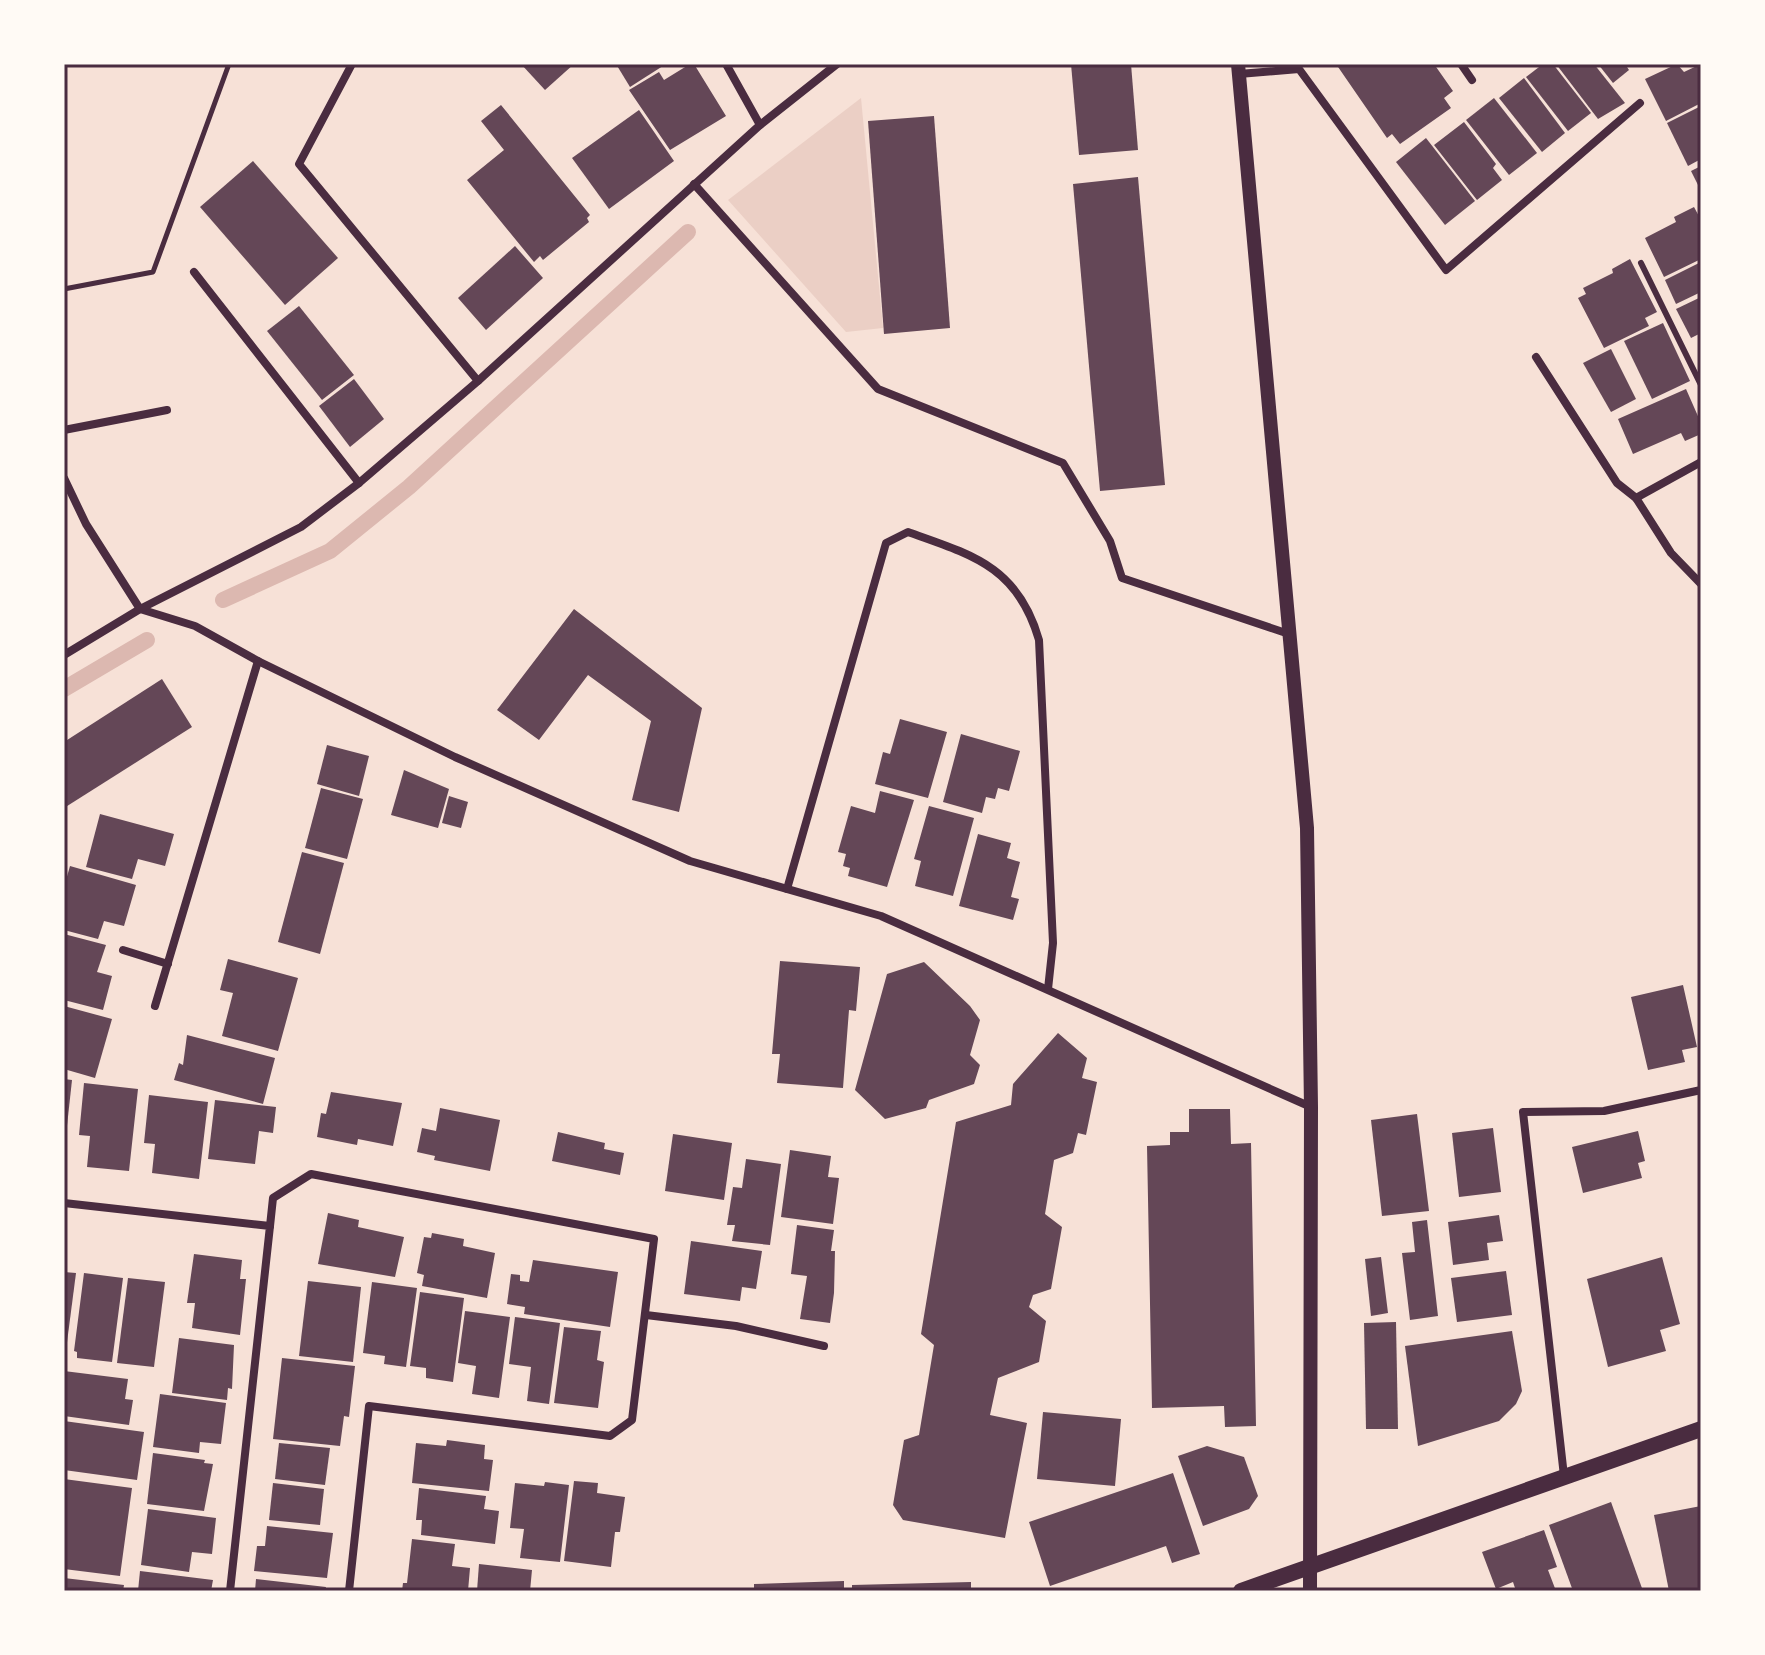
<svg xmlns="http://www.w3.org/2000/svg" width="1765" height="1655" viewBox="0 0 1765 1655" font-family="'DM Sans',sans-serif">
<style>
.green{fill:#ebcfc5}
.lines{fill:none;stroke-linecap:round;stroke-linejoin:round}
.stream{stroke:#dcb8b0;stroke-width:16}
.building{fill:#644757}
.path{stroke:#4a2c40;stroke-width:5}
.service{stroke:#4a2c40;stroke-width:6}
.minor{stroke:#4a2c40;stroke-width:8}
.tertiary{stroke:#4a2c40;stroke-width:14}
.secondary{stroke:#4a2c40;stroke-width:16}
.neatline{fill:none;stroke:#4a2c40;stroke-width:3}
</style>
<rect width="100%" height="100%" fill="#f7e1d7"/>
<!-- green -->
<polygon class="green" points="861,98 883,328 846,332 728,200"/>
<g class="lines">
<!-- stream -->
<g class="stream">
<polyline points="223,600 330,551 409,487 688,232"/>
<polyline points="64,689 147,640"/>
</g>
</g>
<!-- building -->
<g class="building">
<polygon points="521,64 574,64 545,90"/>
<polygon points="616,64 666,64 630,87"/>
<polygon points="690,64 694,64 726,116 670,150 629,90 659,72 664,80"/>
<polygon points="1071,64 1131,64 1138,150 1079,155"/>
<polygon points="1336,64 1434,64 1453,91 1444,98 1451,108 1400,144 1392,134 1387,138"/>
<polygon points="1543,64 1553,64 1591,113 1568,131 1526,77"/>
<polygon points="1556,64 1594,64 1625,103 1598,119"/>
<polygon points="1598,64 1625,64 1629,70 1613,83"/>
<polygon points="1677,64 1684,72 1701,64 1701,103 1666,121 1645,79"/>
<polygon points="1524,78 1565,133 1542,152 1499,98"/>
<polygon points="1494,98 1537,153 1509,175 1466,120"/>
<polygon points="501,105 590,215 587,218 589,222 543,260 540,256 534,262 467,180 504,150 481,121"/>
<polygon points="1701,106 1701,159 1688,166 1667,123"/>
<polygon points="639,110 674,161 609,209 572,158"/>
<polygon points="934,116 950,328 884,334 868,121"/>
<polygon points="1464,122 1496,164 1493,168 1502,180 1477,200 1434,145"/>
<polygon points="1426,138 1475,201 1445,225 1396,162"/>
<polygon points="253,161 338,258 285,305 200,207"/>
<polygon points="1701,166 1701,191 1691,171"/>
<polygon points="1138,177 1165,485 1100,491 1073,184"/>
<polygon points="1694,207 1701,220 1701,259 1664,277 1645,238 1676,222 1674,217"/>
<polygon points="515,246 543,278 486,330 458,298"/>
<polygon points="1630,259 1657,312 1645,318 1649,326 1604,348 1578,298 1586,294 1583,288 1613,273 1612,269"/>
<polygon points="1701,262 1701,292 1676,304 1665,280"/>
<polygon points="1701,297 1701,333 1691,338 1676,309"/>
<polygon points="299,306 354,375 322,400 267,331"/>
<polygon points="1663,323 1690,381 1652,399 1624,341"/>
<polygon points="1611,349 1636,399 1611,412 1583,363"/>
<polygon points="354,379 384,419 350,447 319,406"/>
<polygon points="1686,389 1701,423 1701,434 1685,441 1681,433 1633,454 1618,419"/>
<polygon points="574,609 702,708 679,812 632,800 651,721 588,675 539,740 497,710"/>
<polygon points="162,679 192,727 64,808 64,742"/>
<polygon points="900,719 947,732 928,798 875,784 883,752 890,754"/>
<polygon points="961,734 1020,751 1009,791 998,788 995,799 986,797 982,813 943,802"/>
<polygon points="327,745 369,756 359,796 317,784"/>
<polygon points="404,770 449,789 438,828 391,815"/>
<polygon points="321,788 363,799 347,859 305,848"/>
<polygon points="880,791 914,800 887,887 848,876 850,868 843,866 846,854 838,852 851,806 875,813"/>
<polygon points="449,796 468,802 461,828 442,823"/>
<polygon points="929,806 974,818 953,896 915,886 921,861 914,859"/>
<polygon points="100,814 174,834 165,866 138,859 132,879 86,867"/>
<polygon points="978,834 1011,843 1007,858 1020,862 1011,897 1019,899 1013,920 959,906"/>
<polygon points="302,852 344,863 320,954 278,942"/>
<polygon points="70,866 136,885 124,926 104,921 98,939 64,930 64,887"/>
<polygon points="64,934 106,945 97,972 112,976 103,1010 64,1000"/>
<polygon points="228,959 298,978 278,1051 222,1036 233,993 220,990"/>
<polygon points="780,961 860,967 856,1011 849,1010 843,1088 777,1083 780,1054 772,1054"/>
<polygon points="924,962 970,1006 980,1020 970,1055 980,1065 974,1084 929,1100 926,1108 885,1119 855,1090 887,974"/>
<polygon points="1683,985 1697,1047 1682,1050 1685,1062 1648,1070 1631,997"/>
<polygon points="64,1006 112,1019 95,1078 64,1069"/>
<polygon points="1058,1033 1087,1058 1082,1078 1097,1082 1086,1135 1078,1133 1073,1153 1054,1160 1045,1214 1062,1227 1051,1289 1033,1295 1029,1307 1046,1321 1039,1362 998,1378 990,1415 1027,1423 1005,1538 903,1520 893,1505 904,1440 919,1435 934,1345 921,1334 956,1122 1011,1105 1013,1084"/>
<polygon points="187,1035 275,1058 263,1104 174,1080 179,1063 183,1065"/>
<polygon points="64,1079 72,1080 66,1135 64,1135"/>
<polygon points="84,1083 138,1089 129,1171 87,1167 90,1136 79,1135"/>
<polygon points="331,1092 402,1103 393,1146 358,1139 357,1145 317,1137 321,1113 326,1114"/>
<polygon points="149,1095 208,1102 199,1179 152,1173 155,1144 144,1143"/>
<polygon points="215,1100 276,1107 273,1133 259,1131 255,1164 208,1159"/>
<polygon points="440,1108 500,1120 490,1171 434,1160 435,1156 417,1152 422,1128 436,1131"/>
<polygon points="1189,1109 1230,1109 1231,1144 1251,1143 1256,1426 1225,1427 1224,1406 1152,1408 1147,1146 1170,1145 1170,1132 1189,1132"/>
<polygon points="1417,1114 1429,1211 1382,1216 1371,1120"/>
<polygon points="1493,1128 1501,1192 1459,1197 1452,1133"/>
<polygon points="1638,1131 1645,1161 1638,1163 1642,1178 1583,1193 1572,1147"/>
<polygon points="558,1132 605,1143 604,1149 624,1153 620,1175 552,1161"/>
<polygon points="673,1134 732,1143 724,1200 665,1191"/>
<polygon points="790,1150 831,1156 828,1177 839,1178 833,1224 781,1217"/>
<polygon points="746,1159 781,1164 770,1245 732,1241 735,1225 727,1225 733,1187 742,1188"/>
<polygon points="328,1213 359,1220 358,1227 404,1237 395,1277 318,1264"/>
<polygon points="1499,1215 1503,1241 1487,1243 1489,1260 1453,1265 1448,1222"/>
<polygon points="1427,1220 1438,1316 1410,1320 1402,1253 1415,1252 1412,1222"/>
<polygon points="797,1225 834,1230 831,1251 835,1251 834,1293 830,1323 800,1319 807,1276 791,1274"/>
<polygon points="432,1233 464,1239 463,1246 495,1253 487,1298 422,1286 424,1275 417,1273 424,1237 431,1238"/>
<polygon points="691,1241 762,1251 756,1289 742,1287 740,1301 684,1294"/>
<polygon points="194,1254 242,1260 240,1279 246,1279 240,1335 192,1328 195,1303 187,1303"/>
<polygon points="1381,1257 1388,1313 1371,1316 1365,1259"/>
<polygon points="1662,1257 1680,1324 1660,1330 1666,1351 1608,1367 1587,1279"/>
<polygon points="533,1260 618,1272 610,1327 524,1314 525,1307 507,1304 511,1274 520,1275 520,1281 529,1282"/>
<polygon points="1506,1271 1512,1315 1457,1322 1451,1278"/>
<polygon points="64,1272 76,1273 66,1350 64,1350"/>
<polygon points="84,1273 123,1278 112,1362 77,1358 77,1352 74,1351"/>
<polygon points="128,1278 165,1282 154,1367 117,1363"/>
<polygon points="308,1281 361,1287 353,1362 299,1356"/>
<polygon points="372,1282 417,1288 406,1367 384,1364 385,1356 363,1353"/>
<polygon points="420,1292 464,1298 453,1382 426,1378 426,1368 410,1366"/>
<polygon points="465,1311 510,1317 499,1398 472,1394 476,1366 458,1363"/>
<polygon points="515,1317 560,1323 549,1404 527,1401 531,1367 509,1364"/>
<polygon points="1396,1322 1398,1429 1366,1429 1364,1323"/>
<polygon points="564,1327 601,1331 597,1360 604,1362 598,1408 554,1403"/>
<polygon points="1512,1331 1522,1391 1516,1404 1499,1421 1418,1446 1405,1346"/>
<polygon points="179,1338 234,1345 232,1389 228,1388 227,1400 172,1393"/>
<polygon points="282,1358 355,1366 349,1417 344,1416 340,1446 273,1439"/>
<polygon points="64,1371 128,1379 125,1399 133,1400 129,1425 64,1416"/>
<polygon points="160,1394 226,1403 221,1444 200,1442 199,1453 153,1447"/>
<polygon points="1043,1412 1121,1419 1115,1486 1037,1479"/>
<polygon points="64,1421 144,1432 137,1480 64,1470"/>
<polygon points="447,1440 485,1445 484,1459 493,1460 489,1491 412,1483 416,1443 446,1446"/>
<polygon points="279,1443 330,1448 325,1485 275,1479"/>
<polygon points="1207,1446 1244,1457 1258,1496 1249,1509 1203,1526 1178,1456"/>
<polygon points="153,1453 205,1460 204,1463 213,1464 204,1511 147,1504"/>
<polygon points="1173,1473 1200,1554 1172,1563 1166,1546 1050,1586 1029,1522"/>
<polygon points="64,1479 132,1488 120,1576 64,1569 67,1521 64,1521"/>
<polygon points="574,1481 598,1483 597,1493 625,1497 620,1532 615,1532 611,1567 564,1561"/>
<polygon points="545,1482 569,1485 560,1562 520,1558 524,1529 510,1528 515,1483 544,1486"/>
<polygon points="273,1483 324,1489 320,1525 269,1520"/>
<polygon points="419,1488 486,1496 484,1509 499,1511 495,1544 421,1535 422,1520 416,1520"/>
<polygon points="1611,1502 1643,1591 1573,1591 1549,1525"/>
<polygon points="1701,1506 1701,1591 1669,1591 1654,1515"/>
<polygon points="148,1509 216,1518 212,1554 192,1552 189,1572 141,1565"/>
<polygon points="267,1526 333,1533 327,1578 254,1571 257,1546 265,1546"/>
<polygon points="1544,1530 1557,1567 1548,1570 1556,1591 1516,1591 1513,1582 1496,1589 1482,1552"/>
<polygon points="412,1539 455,1544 452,1566 470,1568 468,1591 402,1591 403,1583 407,1583"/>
<polygon points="479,1564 532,1570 530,1591 477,1591"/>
<polygon points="140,1571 213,1580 211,1591 138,1591"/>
<polygon points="64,1578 124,1585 123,1591 64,1591"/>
<polygon points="256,1579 326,1587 325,1591 255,1591"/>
<polygon points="844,1581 844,1591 754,1591 754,1584"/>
<polygon points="971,1582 971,1591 852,1591 852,1585"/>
</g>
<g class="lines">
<!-- path -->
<polyline class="path" points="64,289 153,272 229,64"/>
<!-- service -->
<polyline class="service" points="1641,263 1701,385"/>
<!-- minor -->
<g class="minor">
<polyline points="352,64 299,164 478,381"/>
<polyline points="726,64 760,125"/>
<polyline points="1461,64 1472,80"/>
<polyline points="1239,74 1299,69 1446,270 1640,103"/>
<polyline points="694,184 878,389 1063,463 1110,541 1122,578 1289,634"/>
<polyline points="194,272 359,483"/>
<polyline points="1536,357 1617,483 1636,498 1671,553 1701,584"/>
<polyline points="64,430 167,410"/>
<polyline points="64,478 86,524 140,609 195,626 258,661 455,757 690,861 881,916 1311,1107"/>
<polyline points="1636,498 1701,462"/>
<polyline points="64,655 140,609 301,527 359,483 478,381 760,125 837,64"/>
<path d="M787 889 886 543 908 532C973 555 1018 567 1039 640L1053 943 1048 989"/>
<polyline points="123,950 168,964"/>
<polyline points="155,1006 258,661"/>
<polyline points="64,1203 270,1226 230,1591"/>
<polyline points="270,1226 273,1198 311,1174 654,1239 632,1420 610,1436 369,1406 349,1591"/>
<polyline points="646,1315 736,1326 824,1346"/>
<polyline points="1564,1476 1523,1112 1604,1111 1701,1090"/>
</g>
<!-- tertiary -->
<polyline class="tertiary" points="1238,64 1307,828 1311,1107 1310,1591"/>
<!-- secondary -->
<polyline class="secondary" points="1241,1591 1701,1429"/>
</g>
<!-- border -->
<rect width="1765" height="1655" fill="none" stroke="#fffaf5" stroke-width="132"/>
<rect x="66" y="66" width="1633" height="1523" class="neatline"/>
</svg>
